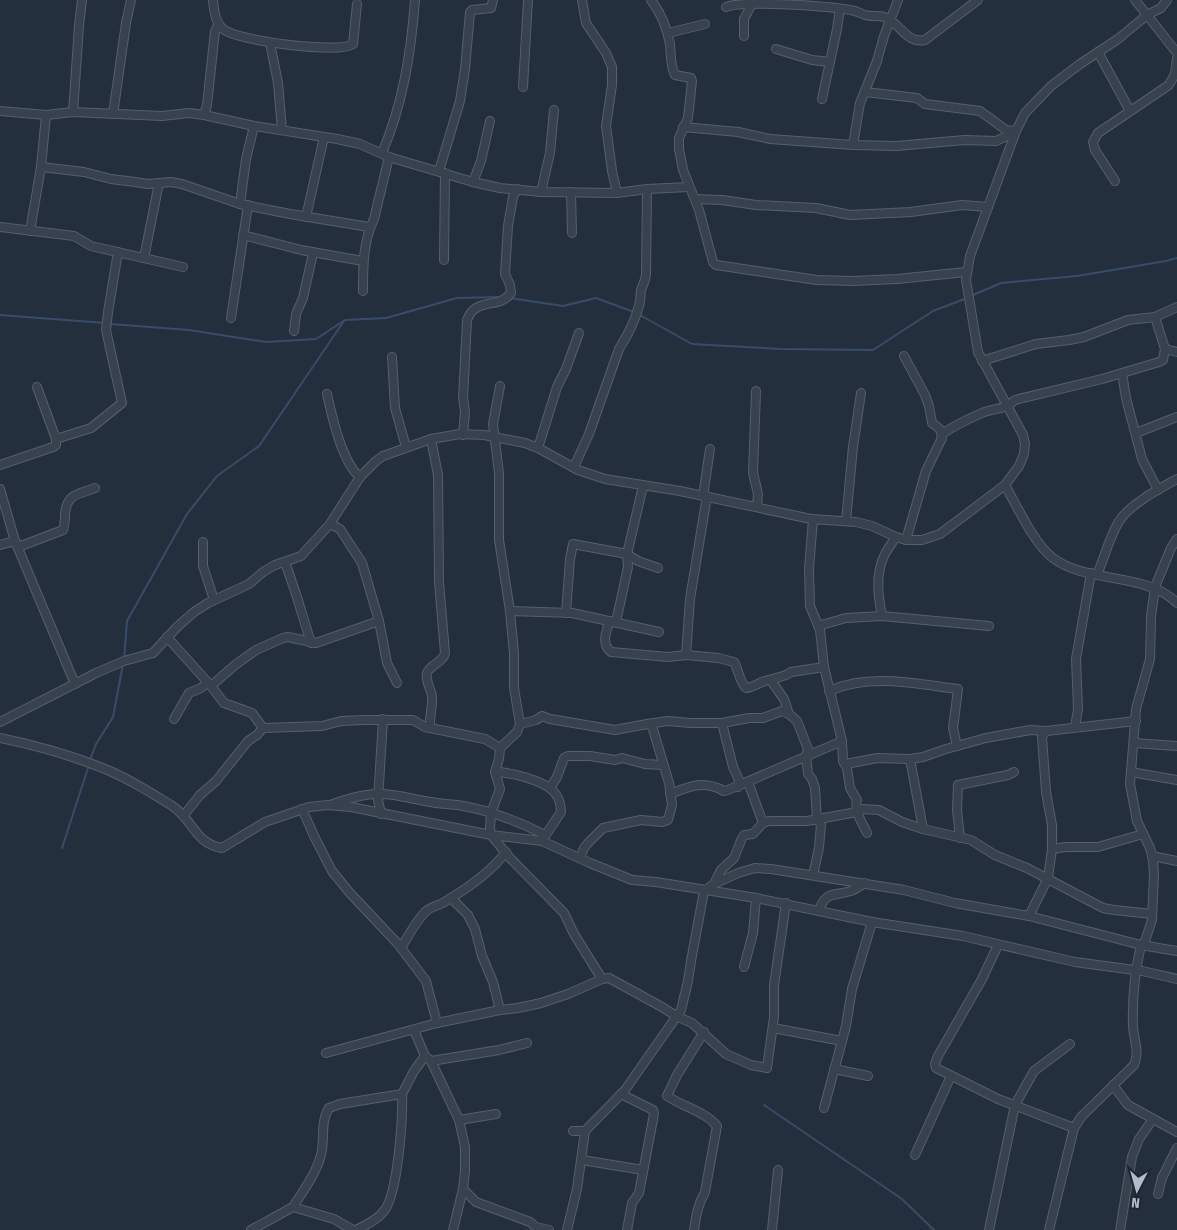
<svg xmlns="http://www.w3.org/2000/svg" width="1177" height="1230" viewBox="0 0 1177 1230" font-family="'Fira Sans Condensed',sans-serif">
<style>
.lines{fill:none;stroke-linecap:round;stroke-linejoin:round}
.stream{stroke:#394c67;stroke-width:2}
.minor-casing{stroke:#565f6c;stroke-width:10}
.minor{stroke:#38414e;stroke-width:8}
</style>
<rect width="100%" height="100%" fill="#242f3e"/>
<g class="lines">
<!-- stream -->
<g class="stream">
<polyline points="971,296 1001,283 1077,276 1166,261 1177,258"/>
<polyline points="510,298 563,306 596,298 634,312"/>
<polyline points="638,314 692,344 780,349 873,350 933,311 967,298"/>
<polyline points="0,315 105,323"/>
<polyline points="110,324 189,330 266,342 316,339 345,320 386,318 457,298 501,297"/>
<polyline points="124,660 127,621 187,514 217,476 259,446 344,321"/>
<polyline points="90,760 96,744 113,717 123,664"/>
<polyline points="62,848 89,765"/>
<polyline points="764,1105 902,1199 934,1230"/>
</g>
<defs>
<g id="minor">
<path d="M213 0C214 10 215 22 223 29 237 41 339 54 353 44L357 4"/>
<polyline points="582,0 586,23 606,53 612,67 612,85 606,126 612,171 617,193"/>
<path d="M651 0C661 13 667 28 670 44 671 54 670 65 675 75L691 78 692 81 688 118 679 138V149L683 170 699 210 713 262 716 265 817 280 853 281 897 279 966 272"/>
<polyline points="1135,0 1177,53"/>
<path d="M726 7C742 0 833 6 855 11 858 12 862 14 865 15 872 17 878 15 884 17 901 23 906 44 925 40L978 0"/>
<polyline points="668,33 705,24"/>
<polyline points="744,36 744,19 754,0"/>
<polyline points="270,43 278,83 282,130"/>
<polyline points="776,49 812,60 830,62"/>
<polyline points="1098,52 1130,111"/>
<polyline points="523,87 528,0"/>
<polyline points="865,92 917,98 925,104 980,111 1006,130 1014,131"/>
<polyline points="822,99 837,29 840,9"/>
<polyline points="0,111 46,115 73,112 162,116 189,113 204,115 254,126 337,139 360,144 389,157 473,182 500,188 541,192 617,193 647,189 689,187"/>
<polyline points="73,112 79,26 82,0"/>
<polyline points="113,114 126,23 131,0"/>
<polyline points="204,115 207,105 215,31 219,24"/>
<polyline points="683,127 738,132 770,139 853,145 896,146 965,140 996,141 1005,137 1010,131"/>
<polyline points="853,145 860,103 877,61 884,36 898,0"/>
<path d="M382 153C403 104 411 53 415 0"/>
<polyline points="41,167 84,172 111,179 135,182 148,184 171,182 182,184 240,204 290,214 369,227"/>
<polyline points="439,171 460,101 465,69 470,12 472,10 491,8 493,0"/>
<polyline points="1115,181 1095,150 1093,142 1098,133 1169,85 1175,74 1177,58"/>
<polyline points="473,182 481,161 490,121"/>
<polyline points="541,192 550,153 554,110"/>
<polyline points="571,192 572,233"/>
<polyline points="695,199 722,200 756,205 816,208 850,215 911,212 962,205 988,207"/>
<polyline points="240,204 246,159 254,126"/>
<polyline points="306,217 324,137"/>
<polyline points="0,227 74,236 91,246 183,267"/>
<polyline points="30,231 41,167 46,115"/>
<polyline points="243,235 301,250 363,261"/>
<polyline points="144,258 159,183"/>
<polyline points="444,260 445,173"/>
<path d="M363 291C363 267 363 241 374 219L389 157"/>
<polyline points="231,318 248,205"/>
<polyline points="294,331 296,314 303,298 313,253"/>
<polyline points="1165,349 1177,352"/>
<polyline points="904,356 925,395 929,406 932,423 940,429 942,438 926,471 906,540"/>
<polyline points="392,357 395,408 406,447"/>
<polyline points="982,361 1036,344 1069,340 1084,337 1128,320 1155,317 1177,307"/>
<polyline points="1122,373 1126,398 1142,459 1158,490"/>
<polyline points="500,386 493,424 499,473 499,540 510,611 514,654 514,688 520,724 517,732 500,748 499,759 495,772 500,789 491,813 490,828 491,835 510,858 564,913 574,934 602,979"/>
<polyline points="37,387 56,439"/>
<polyline points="756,391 753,473 758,494 757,506"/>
<path d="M327 394C332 416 342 463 360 477"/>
<polyline points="1136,433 1177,417"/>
<path d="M942 434C954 426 968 419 982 413 995 407 1004 411 1015 400L1102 379 1159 362 1163 360 1165 349 1155 317"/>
<path d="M463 435 465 412 463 398 467 320C476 296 499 310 511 293L510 285 505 274 508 226 513 197 517 189"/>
<polyline points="538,448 557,387 566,369 579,333"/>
<polyline points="0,465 53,447 56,445 56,439 91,428 122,403 106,330 108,312 118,252"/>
<path d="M574 467 589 434 619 349C628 335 636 319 640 302 641 298 640 294 641 290 643 285 645 281 646 275L647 189"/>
<path d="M1005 485C1017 506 1034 544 1053 558 1087 584 1147 572 1177 603"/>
<polyline points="0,489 15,541 75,684"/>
<polyline points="703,496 710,449"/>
<path d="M813 519 809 569 810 606 820 630 824 667 842 741 843 761 847 768 850 788 857 800C854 812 862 822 867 833"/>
<polyline points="846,521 853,447 861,393"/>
<polyline points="330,524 340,529 362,563 379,621 387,663 397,683"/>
<polyline points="203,542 203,566 214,600"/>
<polyline points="0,545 15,541"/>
<path d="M18 547 63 530C65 524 65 520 65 514 67 493 78 495 95 488"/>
<polyline points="285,562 296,594 311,643"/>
<path d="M1097 575C1104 558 1109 539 1118 523 1128 505 1159 489 1177 479"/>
<polyline points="510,611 572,613 659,632"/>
<polyline points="566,613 570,559 573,544 627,554 638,561 658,568"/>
<path d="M882 616C878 596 875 573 885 554 888 548 892 543 896 537"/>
<path d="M610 621C606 631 601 644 611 652L668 657 686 655 718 658 734 662C739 671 739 681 746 688 753 688 762 680 773 679"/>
<polyline points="616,622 628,567 627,554 643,486"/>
<polyline points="818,626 846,618 882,616 989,626"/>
<polyline points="167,637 211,686"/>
<polyline points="686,655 690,599 707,496"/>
<path d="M829 691C870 673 916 684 958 689L953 728 957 746"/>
<polyline points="174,719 189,693 201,688 207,683"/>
<polyline points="0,722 96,673 124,661 153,653 177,627 194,612 208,603 249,584 263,572 275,565 301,556 330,524 360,477 376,461 383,456 431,439 460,434 484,435 525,443 538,448 578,470 605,479 680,491 811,519 856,522 872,526 896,537 906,540 922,540 940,534 1005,485 1019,466 1024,454 1025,444 1023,435 978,352 966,280 970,256 1016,131 1025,113 1051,86 1080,64 1118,39 1147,15 1161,8 1167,0"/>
<polyline points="722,723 749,718 763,718 782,711 789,714"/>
<polyline points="520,724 536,720 542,716 550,719 615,730 647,724 652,726 669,783 672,805 668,820 662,822 641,820 603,828 588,843 584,848 580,858"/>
<polyline points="647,724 668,721 690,723 722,723 733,767 739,780 738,787"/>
<polyline points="1075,727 1078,709 1076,659 1091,573"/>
<polyline points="263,728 252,713 224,703 211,686 235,665 256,650 283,638 288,637 316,643 379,621"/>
<path d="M430 728C429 717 433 707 432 696 431 689 425 681 427 673 430 664 443 663 445 653L439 582 438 475 431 439"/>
<path d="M0 738C34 745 67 754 100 767 124 776 148 791 171 805 194 820 194 843 222 848L265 822 309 807 328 805 351 807 491 835 542 841 590 863 632 880 656 882 756 898 872 922 963 936 1075 962 1142 971 1177 979"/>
<polyline points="1134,743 1177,746"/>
<polyline points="910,759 923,829"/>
<polyline points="846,764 877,758 910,759 923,757 946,749 986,738 1030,730 1046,731"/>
<path d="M495 772C510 772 541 780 552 790 558 795 561 804 561 812L543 839"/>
<polyline points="1131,772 1177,780"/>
<polyline points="748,782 763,823"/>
<polyline points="550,788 557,777 564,758 568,756 590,756 615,760 622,758 645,764 663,765"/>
<path d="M670 794C690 786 704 780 724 791L728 790 842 741"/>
<path d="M333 804C347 799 362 794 378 794 396 793 414 800 431 802 440 804 449 804 458 805 488 810 518 821 545 835"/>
<polyline points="302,809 315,838 332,871 349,892 398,944 426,981 437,1023"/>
<polyline points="381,814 378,800 383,719"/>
<polyline points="184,815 200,795 216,781 248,741 257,735 263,728 322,726 341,721 364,720 413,720 425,727 485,739 500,748"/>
<polyline points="960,838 957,810 958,785 1008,775 1014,772"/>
<polyline points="1052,849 1066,847 1098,847 1143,834"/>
<polyline points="1152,856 1177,861"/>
<polyline points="813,875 819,848 821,824 817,820 815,788 812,779 808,774 806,756 808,749 797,721 789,714 784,699 772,682 773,679 786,675 791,672 824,667"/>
<polyline points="714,884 721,870 734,858 742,838 744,835 753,834 763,823 769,821 807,821 857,812 862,809 879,810 902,822 923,829 971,840 995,855 1027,868 1103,908 1114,910 1152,914"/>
<polyline points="451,898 468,915 475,929 482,956 493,982 500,1010"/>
<path d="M819 910C826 891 834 896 851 891 856 889 860 886 865 883"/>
<polyline points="1029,916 1048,878 1052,849 1052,825 1046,792 1042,737 1046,731 1136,721"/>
<polyline points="998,945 982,979 938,1056 935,1064 936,1068 998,1099 1074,1128"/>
<path d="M401 948C408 936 415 923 425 912 431 906 439 906 446 901 468 888 490 873 506 852"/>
<polyline points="744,967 753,933 756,898"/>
<polyline points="773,1028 842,1041"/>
<polyline points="414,1030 425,1056 431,1061 459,1120 465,1147 465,1171 463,1189 453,1230"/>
<polyline points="326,1053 437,1023 500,1010 518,1008 541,1003 568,994 602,979 609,978 662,1007 676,1016 692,1023 726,1054 751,1065 767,1068 774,1017 774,985 786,903"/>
<polyline points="431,1061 499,1050 527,1043"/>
<polyline points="834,1069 868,1076"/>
<polyline points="1113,1085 1128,1105 1177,1132"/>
<polyline points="621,1094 653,1110 654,1114 639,1193 632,1203 627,1230"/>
<polyline points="824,1108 846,1026 852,989 872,922"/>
<polyline points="459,1120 496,1114"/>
<polyline points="573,1131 585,1131"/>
<polyline points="915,1155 951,1076"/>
<polyline points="582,1160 643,1170"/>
<polyline points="463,1189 476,1202 530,1222 536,1227 549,1230"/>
<polyline points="1158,1194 1162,1178 1177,1148"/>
<path d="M293 1207C303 1191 316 1174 321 1155 325 1139 320 1122 329 1108L340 1104 402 1094 414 1071 425 1056"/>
<polyline points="251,1230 293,1207 334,1219 353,1230"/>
<path d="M356 1230C366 1225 377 1220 384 1211 398 1194 403 1117 402 1094"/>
<polyline points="567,1230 577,1189 585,1131 625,1090 681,1010 688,981 691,961 704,891 714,884 738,873 755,868 771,869 904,890 955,903 1029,916 1141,945 1177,951"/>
<path d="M694 1230C696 1216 698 1204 705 1192L717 1126C703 1110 683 1107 667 1096L677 1075 704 1032"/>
<polyline points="772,1230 778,1170"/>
<polyline points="989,1230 1015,1105 1034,1071 1070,1044"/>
<path d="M1049 1230 1074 1128 1081 1117 1134 1065C1140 1051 1134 1041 1133 1027 1132 999 1135 971 1141 945L1145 941 1152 920 1154 875 1153 860 1150 848 1137 821 1130 784 1136 709 1150 659 1151 617 1155 587 1171 548 1177 539"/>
<polyline points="1120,1230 1132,1157 1139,1139 1153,1119"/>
</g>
</defs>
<!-- minor casing -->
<use href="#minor" class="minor-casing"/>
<!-- minor -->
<use href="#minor" class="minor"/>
</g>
<!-- north arrow -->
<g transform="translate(1137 1190) rotate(186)" stroke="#1d2633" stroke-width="4" paint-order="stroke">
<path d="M0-4L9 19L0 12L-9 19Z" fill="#b4bcc9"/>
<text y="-8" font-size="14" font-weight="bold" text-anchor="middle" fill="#b4bcc9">N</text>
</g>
</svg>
